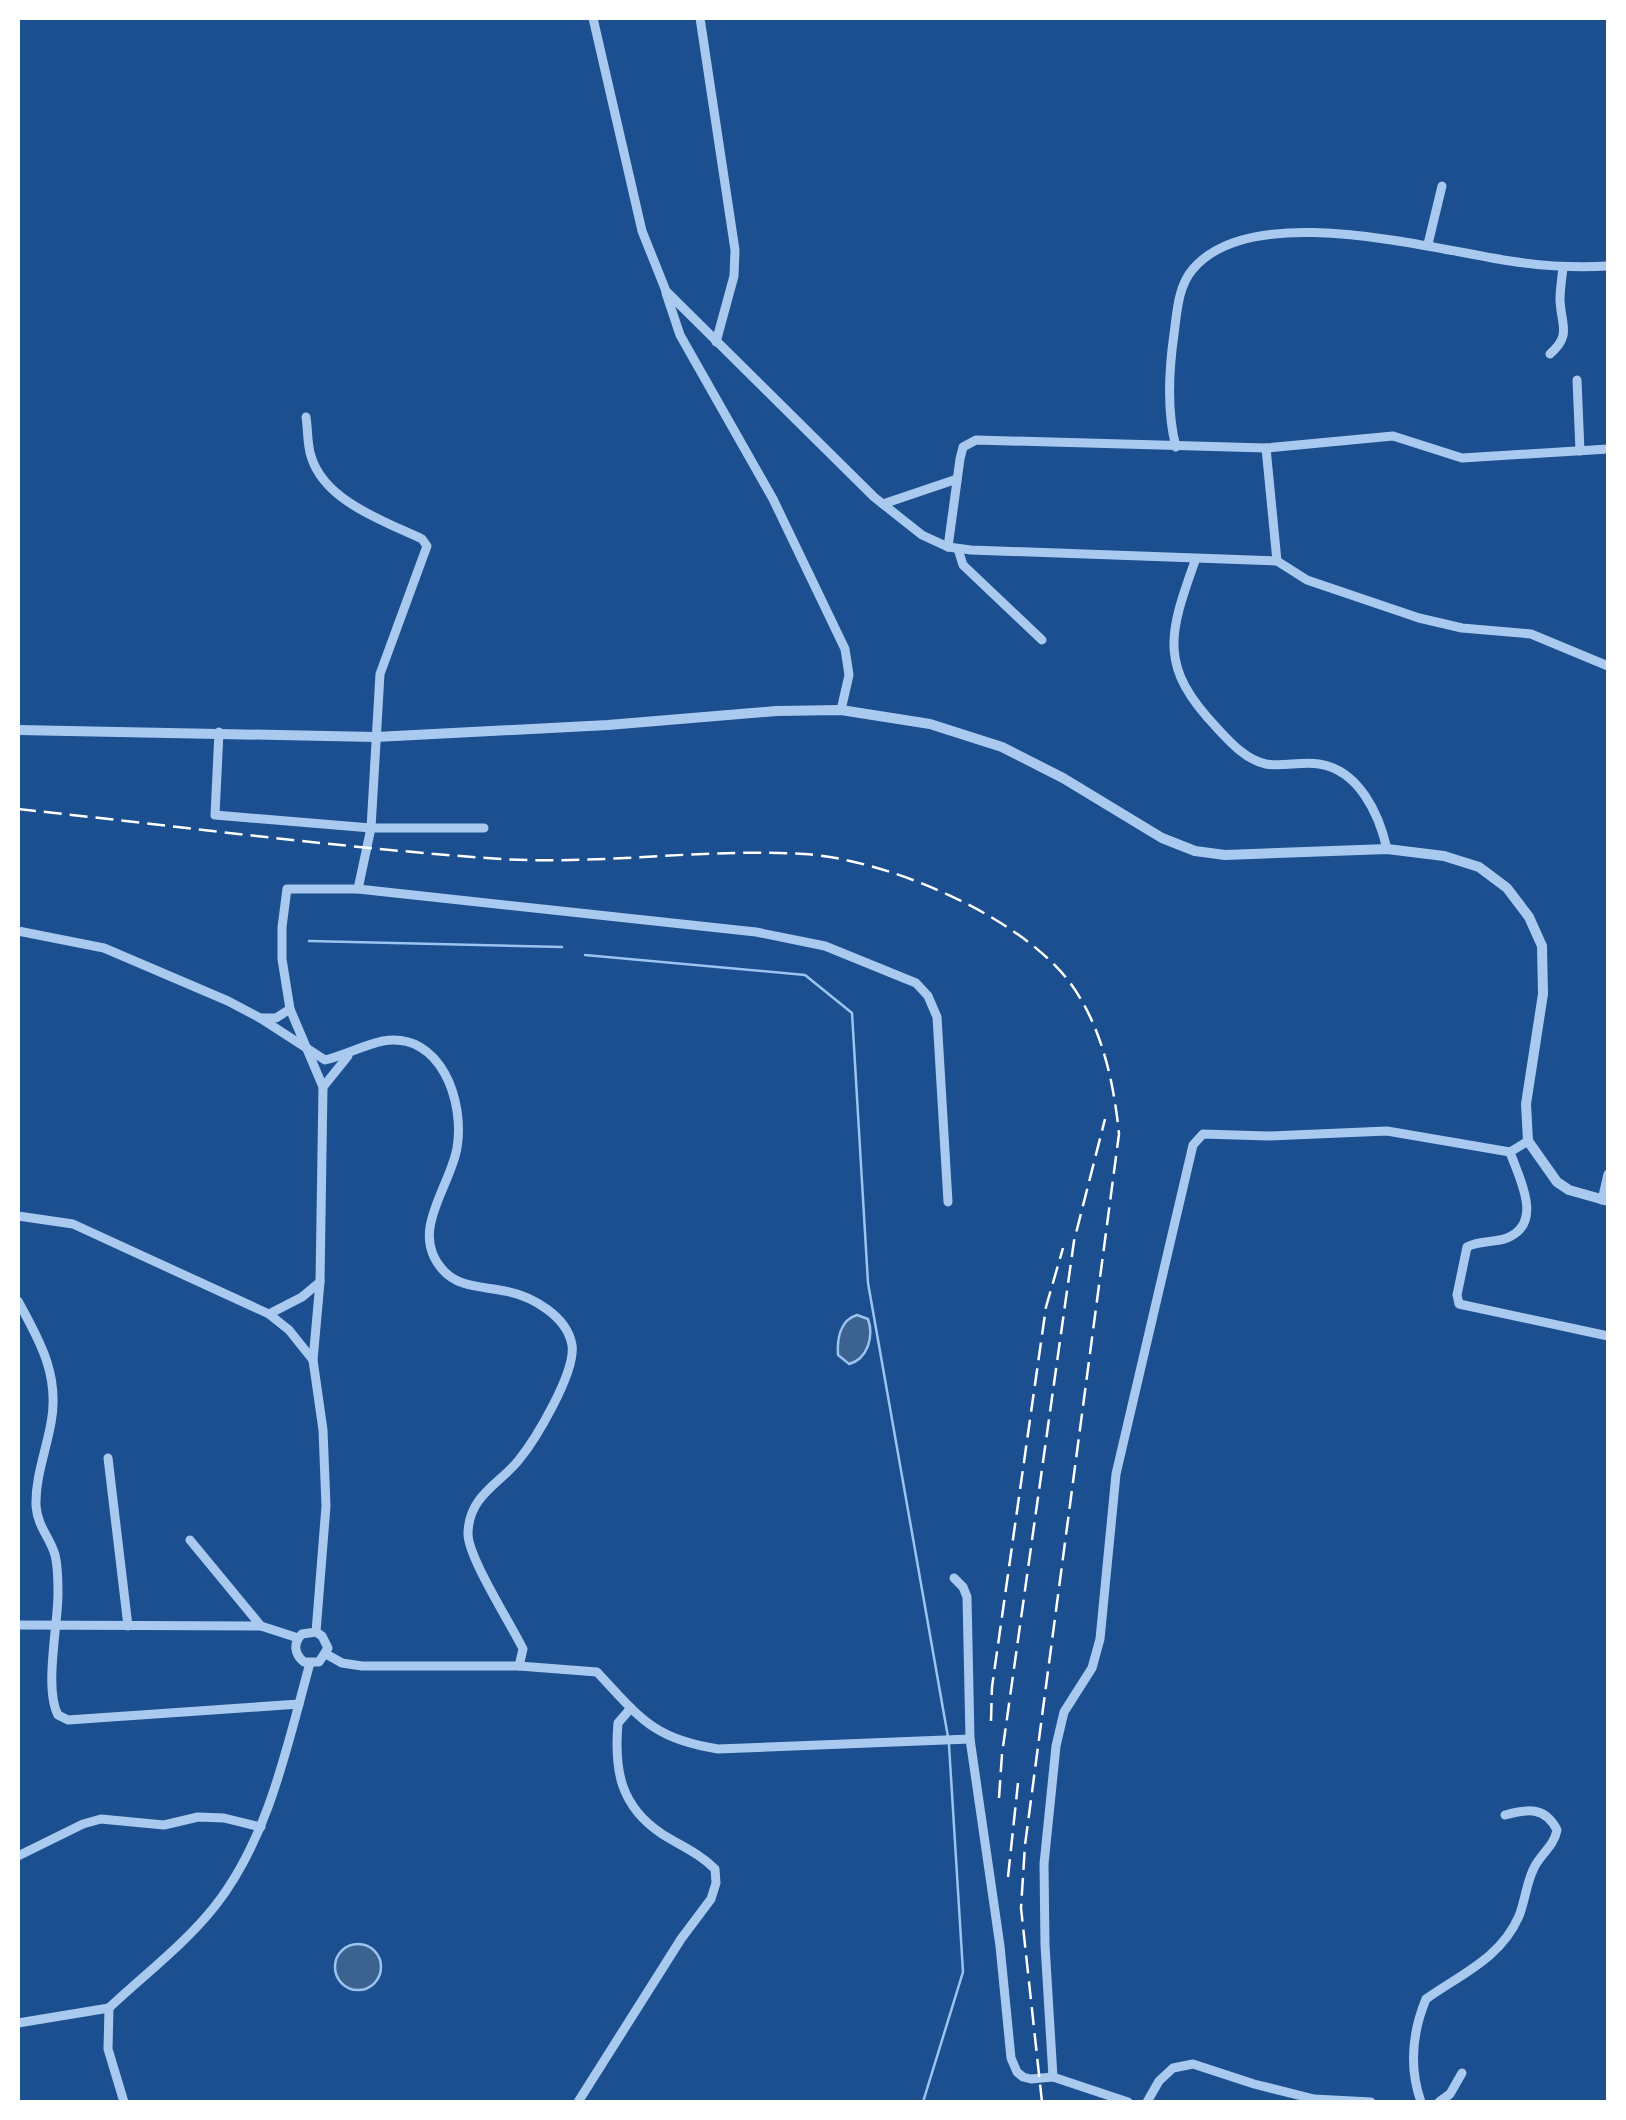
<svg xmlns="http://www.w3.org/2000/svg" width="1626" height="2120" viewBox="0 0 1626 2120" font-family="'Work Sans',sans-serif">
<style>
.water{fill:#3c6290;stroke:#9cc4f0;stroke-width:2.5}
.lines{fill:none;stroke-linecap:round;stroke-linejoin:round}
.stream{stroke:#9cc4f0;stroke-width:2.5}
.minor{stroke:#a9c9ee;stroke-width:9}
.tertiary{stroke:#a9c9ee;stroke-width:10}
.rail{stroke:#fff;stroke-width:2.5;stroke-dasharray:18 8;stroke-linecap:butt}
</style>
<rect width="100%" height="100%" fill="#1b4f8f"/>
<!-- water -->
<g class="water">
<path d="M857 1315 868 1319C874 1336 868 1359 849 1364L838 1355C837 1339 840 1320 857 1315Z"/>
<circle cx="358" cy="1967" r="23"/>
</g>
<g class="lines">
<!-- stream -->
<g class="stream">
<polyline points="309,941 562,947"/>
<polyline points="585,955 805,975 852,1013 868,1283 948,1737"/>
<polyline points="923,2102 963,1972 949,1745"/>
</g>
<!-- minor -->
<g class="minor">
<polyline points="593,18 642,231 666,291 874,497 922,535 948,547 971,550 1277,561 1307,580 1419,618 1462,628 1531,634 1608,666"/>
<polyline points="700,18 735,250 734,276 716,342"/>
<polyline points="1428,244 1442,186"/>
<polyline points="666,293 680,335 773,499 845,649 849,675 841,710"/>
<path d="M1550 354C1572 335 1561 325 1560 300 1560 289 1562 278 1563 267"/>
<polyline points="1577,380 1580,451"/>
<path d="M306 417C308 429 307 444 311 456 324 501 384 521 422 539L427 546 380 674 371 828 358 889H287L282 927V959L290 1009 323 1087 320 1282 313 1360 323 1430 326 1506 316 1632 322 1636 328 1648 319 1662H304C294 1654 293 1643 302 1634L316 1632"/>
<path d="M1176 447C1167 413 1169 369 1174 334 1177 312 1178 286 1193 269 1252 199 1431 249 1510 261 1543 266 1575 268 1608 266"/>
<polyline points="1266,448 1277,561"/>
<polyline points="883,504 957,479"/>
<polyline points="948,547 960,459 963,447 976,440 1266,448 1393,436 1462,458 1608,449"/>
<polyline points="958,549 963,565 1042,640"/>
<path d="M1195 561C1168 636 1159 667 1217 728 1230 742 1246 760 1266 764 1283 767 1302 761 1319 764 1359 770 1379 814 1387 849"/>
<polyline points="219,732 215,815 371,828 484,828"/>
<polyline points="358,889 756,932 825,946 916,983 928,996 937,1017 948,1202"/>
<polyline points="18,931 104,948 228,1001 260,1018 276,1018 290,1009"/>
<path d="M260 1018 325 1060C345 1055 364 1045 383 1041 441 1031 465 1102 457 1148 450 1188 409 1231 442 1269 458 1288 482 1286 505 1291 532 1296 567 1316 572 1345 576 1372 536 1439 518 1461 498 1485 469 1496 468 1533 467 1556 511 1624 523 1649L519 1666"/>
<polyline points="323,1087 348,1056"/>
<path d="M1510 1152C1518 1176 1545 1223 1507 1238 1494 1243 1480 1240 1467 1247L1457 1295 1459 1304 1608 1336"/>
<polyline points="1602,1200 1608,1174"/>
<polyline points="18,1216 73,1224 269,1314 289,1330 313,1360"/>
<path d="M18 1301C40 1341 60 1376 51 1423 46 1451 35 1478 36 1506 38 1528 50 1537 55 1555 58 1567 58 1582 58 1594 58 1625 44 1689 58 1715L68 1720 299 1704"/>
<polyline points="269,1314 302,1297 320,1282"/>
<polyline points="108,1458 128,1626"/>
<polyline points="190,1540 261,1626"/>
<polyline points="954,1578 963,1587 967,1597 970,1739 1000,1946 1011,2058 1017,2072 1023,2077 1031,2079 1053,2077 1128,2102"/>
<polyline points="18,1625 261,1626 298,1638"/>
<path d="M326 1654 342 1663 362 1666H519L597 1672C640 1718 653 1739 718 1749L970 1739"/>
<polyline points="18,1856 83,1824 101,1819 164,1825 198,1817 224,1818 261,1827"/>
<polyline points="18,2023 109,2008"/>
<polyline points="1053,2077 1045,1945 1044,1864 1056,1746 1064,1712 1092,1668 1100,1639 1116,1474 1193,1145 1203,1134 1268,1136 1387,1131 1510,1152 1528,1141"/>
<path d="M124 2102 108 2049 109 2008C144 1975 185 1944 215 1906 269 1837 287 1746 310 1663"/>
<path d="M578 2102 681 1939 711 1899 716 1883 715 1869C699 1853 681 1846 662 1834 620 1806 614 1770 618 1723L631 1708"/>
<polyline points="1147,2102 1159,2081 1173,2068 1193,2064 1254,2084 1314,2099 1371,2102"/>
<path d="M1421 2102C1409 2068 1412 2033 1426 1999 1461 1974 1501 1958 1519 1916 1525 1901 1526 1885 1533 1870 1539 1855 1554 1847 1557 1830 1545 1806 1527 1809 1505 1815"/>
<polyline points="1439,2102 1450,2094 1462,2073"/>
</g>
<!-- tertiary -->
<polyline class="tertiary" points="18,730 376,737 608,725 776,711 841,710 930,724 1002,747 1063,778 1162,838 1195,851 1225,855 1387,849 1444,856 1479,867 1507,888 1529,917 1542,946 1543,994 1526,1104 1528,1141 1557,1182 1569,1190 1608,1201"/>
<!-- rail -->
<g class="rail">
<path d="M18 809C178 826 339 848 501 859 602 865 703 848 804 854 886 859 1021 916 1071 984 1102 1027 1114 1083 1119 1134L1025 1845 1021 1908 1042 2102"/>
<polyline points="991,1721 992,1687 1046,1307 1063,1248"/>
<polyline points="999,1798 1002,1754 1074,1241 1105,1119"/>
<polyline points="1008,1877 1018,1783"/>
</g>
</g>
<!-- border -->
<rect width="1626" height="2120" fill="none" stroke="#ffffff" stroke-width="40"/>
</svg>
